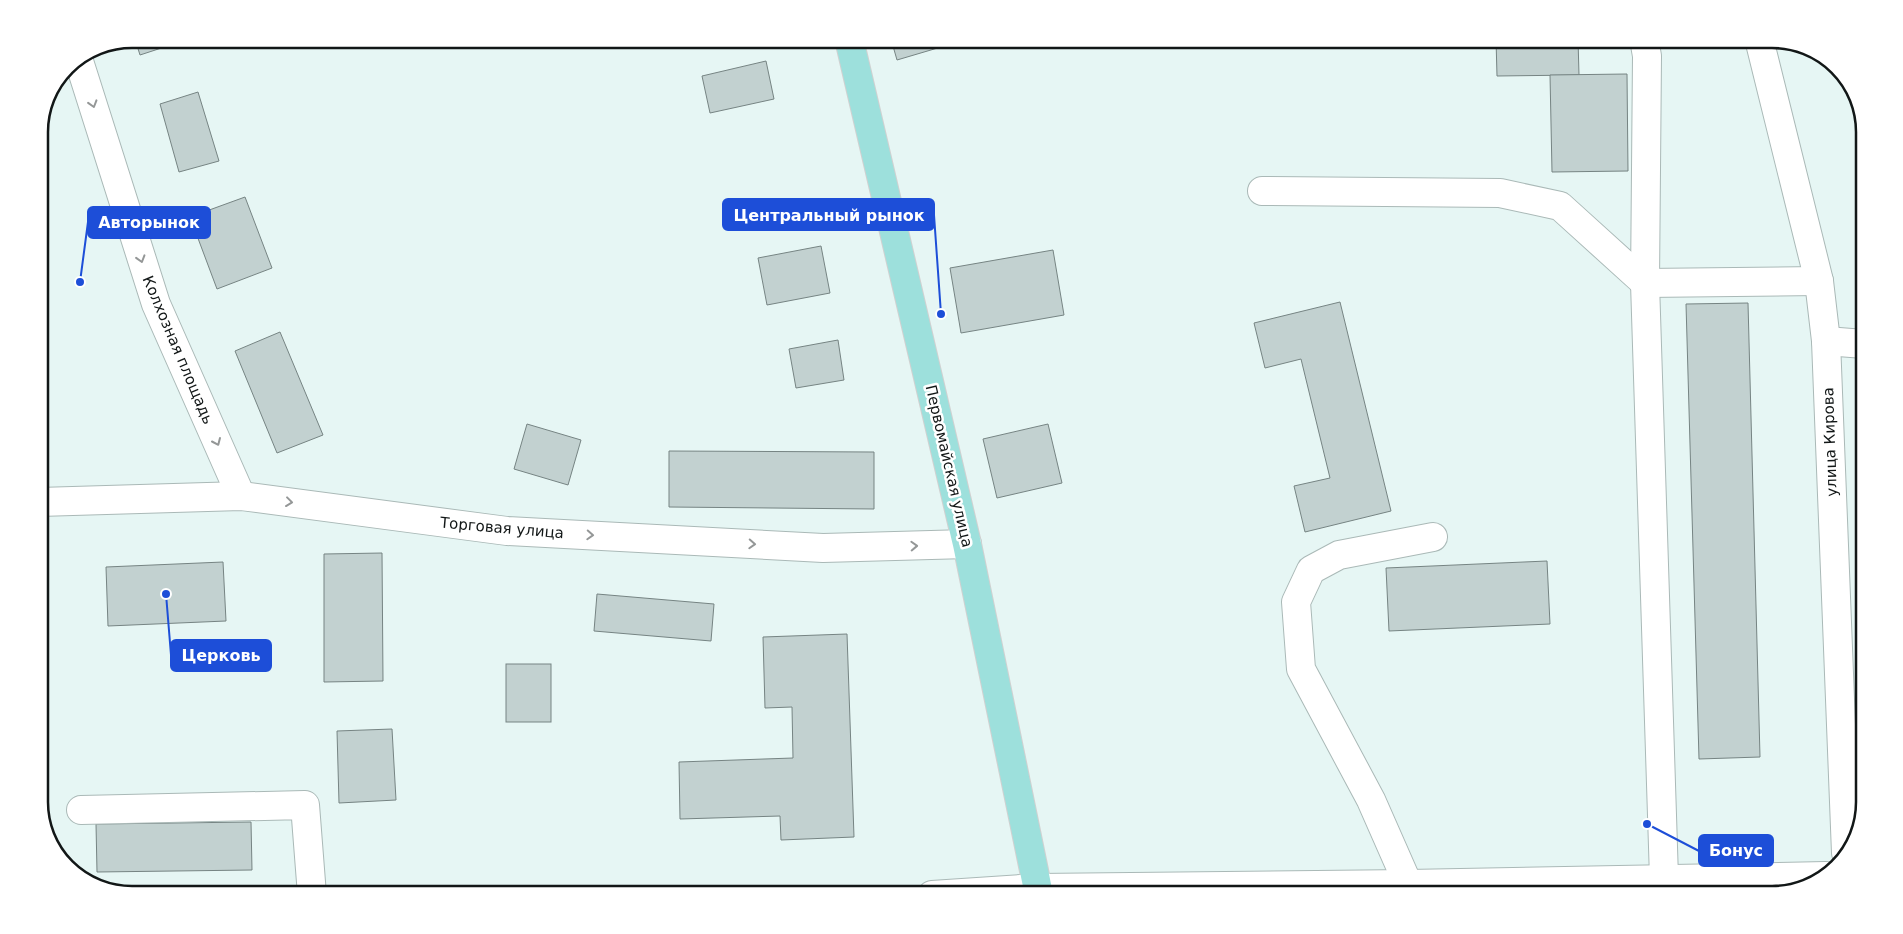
<svg xmlns="http://www.w3.org/2000/svg" width="1903" height="934" viewBox="0 0 1903 934" font-family="'DejaVu Sans',sans-serif">
<style>
.built{fill:#d0e8e6}
.building{fill:#c2d1d0;stroke:#768483}
.lines{fill:none;stroke-linecap:round;stroke-linejoin:round}
.minor-casing{stroke:#aab9b7;stroke-width:30}
.major-casing{stroke:#d0d1d1;stroke-width:30}
.minor{stroke:#fff;stroke-width:28}
.major{stroke:#9de0dc;stroke-width:28}
.oneway{stroke:#949797}
.labels{text-anchor:middle;dominant-baseline:central;stroke-width:5;stroke-linejoin:round;paint-order:stroke}
.street-label{font-size:15px;fill:#121717;stroke:#fff}
.rim{fill:none;stroke:#121717;stroke-width:2.5}
.leader{fill:none;stroke:#1d4ed8;stroke-width:2}
.callout-dot{fill:#1d4ed8;stroke:#fff;stroke-width:2}
.callout{fill:#1d4ed8;stroke:#1d4ed8;stroke-width:2}
.callout-label{font-size:16px;text-anchor:middle;font-weight:bold;fill:#fff}
</style>
<rect width="100%" height="100%" fill="#e6f6f4"/>
<!-- built -->
<polygon class="built" points="1859,723 1864,723 1864,803 1861,818"/>
<!-- building -->
<g class="building">
<polygon points="135,39 189,39 140,55"/>
<polygon points="891,39 939,39 941,47 897,60"/>
<polygon points="1496,39 1578,39 1579,75 1497,76"/>
<polygon points="766,61 774,99 710,113 702,76"/>
<polygon points="1627,74 1628,171 1552,172 1550,75"/>
<polygon points="198,92 219,161 179,172 160,104"/>
<polygon points="245,197 272,268 217,289 190,217"/>
<polygon points="821,246 830,293 767,305 758,258"/>
<polygon points="1053,250 1064,315 961,333 950,268"/>
<polygon points="1340,302 1391,511 1305,532 1294,486 1330,478 1301,359 1265,368 1254,323"/>
<polygon points="1748,303 1760,757 1699,759 1686,304"/>
<polygon points="280,332 323,435 277,453 235,351"/>
<polygon points="838,340 844,380 796,388 789,349"/>
<polygon points="527,424 581,440 568,485 514,469"/>
<polygon points="1048,424 1062,483 997,498 983,439"/>
<polygon points="669,451 874,452 874,509 669,507"/>
<polygon points="382,553 383,681 324,682 324,554"/>
<polygon points="1547,561 1550,624 1389,631 1386,568"/>
<polygon points="223,562 226,621 108,626 106,567"/>
<polygon points="597,594 714,604 711,641 594,631"/>
<polygon points="847,634 854,837 781,840 780,816 680,819 679,762 793,758 792,707 765,708 763,637"/>
<rect x="506" y="664" width="45" height="58"/>
<polygon points="392,729 396,800 339,803 337,731"/>
<polygon points="251,822 252,870 97,872 96,824"/>
</g>
<g class="lines">
<defs>
<g id="minor">
<polyline points="1644,39 1647,56 1645,283 1664,878"/>
<polyline points="1759,39 1819,281 1826,341 1846,853"/>
<polyline points="78,58 156,304 241,496"/>
<polyline points="1262,191 1500,193 1560,206 1645,283 1819,281"/>
<polyline points="1826,341 1864,344"/>
<polyline points="39,502 241,496 507,531 823,548 967,544"/>
<polyline points="81,810 305,805 312,895"/>
<polyline points="1408,884 1371,800 1301,669 1296,602 1311,570 1339,555 1433,537"/>
<polyline points="932,895 1037,888 1408,884 1826,876"/>
</g>
<polyline id="major" points="849,39 967,544 1039,895"/>
</defs>
<!-- minor casing -->
<use href="#minor" class="minor-casing"/>
<!-- major casing -->
<use href="#major" class="major-casing"/>
<!-- minor -->
<use href="#minor" class="minor"/>
<!-- major -->
<use href="#major" class="major"/>
</g>
<!-- one-way arrows -->
<defs><path id="oneway-chevron" d="M-2-3.5L2.5 0L-2 3.5" fill="none" stroke-width="1.6" stroke-linecap="round" stroke-linejoin="round" transform="scale(1.25)"/></defs>
<g class="oneway">
<use href="#oneway-chevron" transform="translate(93 104) rotate(73)"/>
<use href="#oneway-chevron" transform="translate(141 259) rotate(73)"/>
<use href="#oneway-chevron" transform="translate(217 442) rotate(66)"/>
<use href="#oneway-chevron" transform="translate(289 502) rotate(7)"/>
<use href="#oneway-chevron" transform="translate(590 535) rotate(3)"/>
<use href="#oneway-chevron" transform="translate(752 544) rotate(3)"/>
<use href="#oneway-chevron" transform="translate(914 546) rotate(-2)"/>
</g>
<g class="labels">
<!-- street labels -->
<g class="street-label">
<text transform="translate(178 350) rotate(67)">Колхозная площадь</text>
<text transform="translate(1830 442) rotate(-92)">улица Кирова</text>
<text transform="translate(949 466) rotate(77)">Первомайская улица</text>
<text transform="translate(502 528) rotate(5)">Торговая улица</text>
</g>
</g>
<!-- crop -->
<path d="M0 0H1903V934H0ZM132 48H1772A84 84 0 0 1 1856 132V802A84 84 0 0 1 1772 886H132A84 84 0 0 1 48 802V132A84 84 0 0 1 132 48Z" fill="#fff" fill-rule="evenodd"/>
<path class="rim" d="M132 48H1772A84 84 0 0 1 1856 132V802A84 84 0 0 1 1772 886H132A84 84 0 0 1 48 802V132A84 84 0 0 1 132 48Z"/>
<!-- callouts -->
<path class="leader" d="M941 314L934 215M80 282L88 222M166 594L171 655M1647 824L1699 851"/>
<g class="callout-dot">
<circle cx="941" cy="314" r="5"/>
<circle cx="80" cy="282" r="5"/>
<circle cx="166" cy="594" r="5"/>
<circle cx="1647" cy="824" r="5"/>
</g>
<g class="callout">
<rect x="723" y="199" width="211" height="31" rx="5"/>
<rect x="88" y="207" width="122" height="31" rx="5"/>
<rect x="171" y="640" width="100" height="31" rx="5"/>
<rect x="1699" y="835" width="74" height="31" rx="5"/>
</g>
<g class="callout-label">
<text x="829" y="221">Центральный рынок</text>
<text x="149" y="228">Авторынок</text>
<text x="221" y="661">Церковь</text>
<text x="1736" y="856">Бонус</text>
</g>
</svg>
